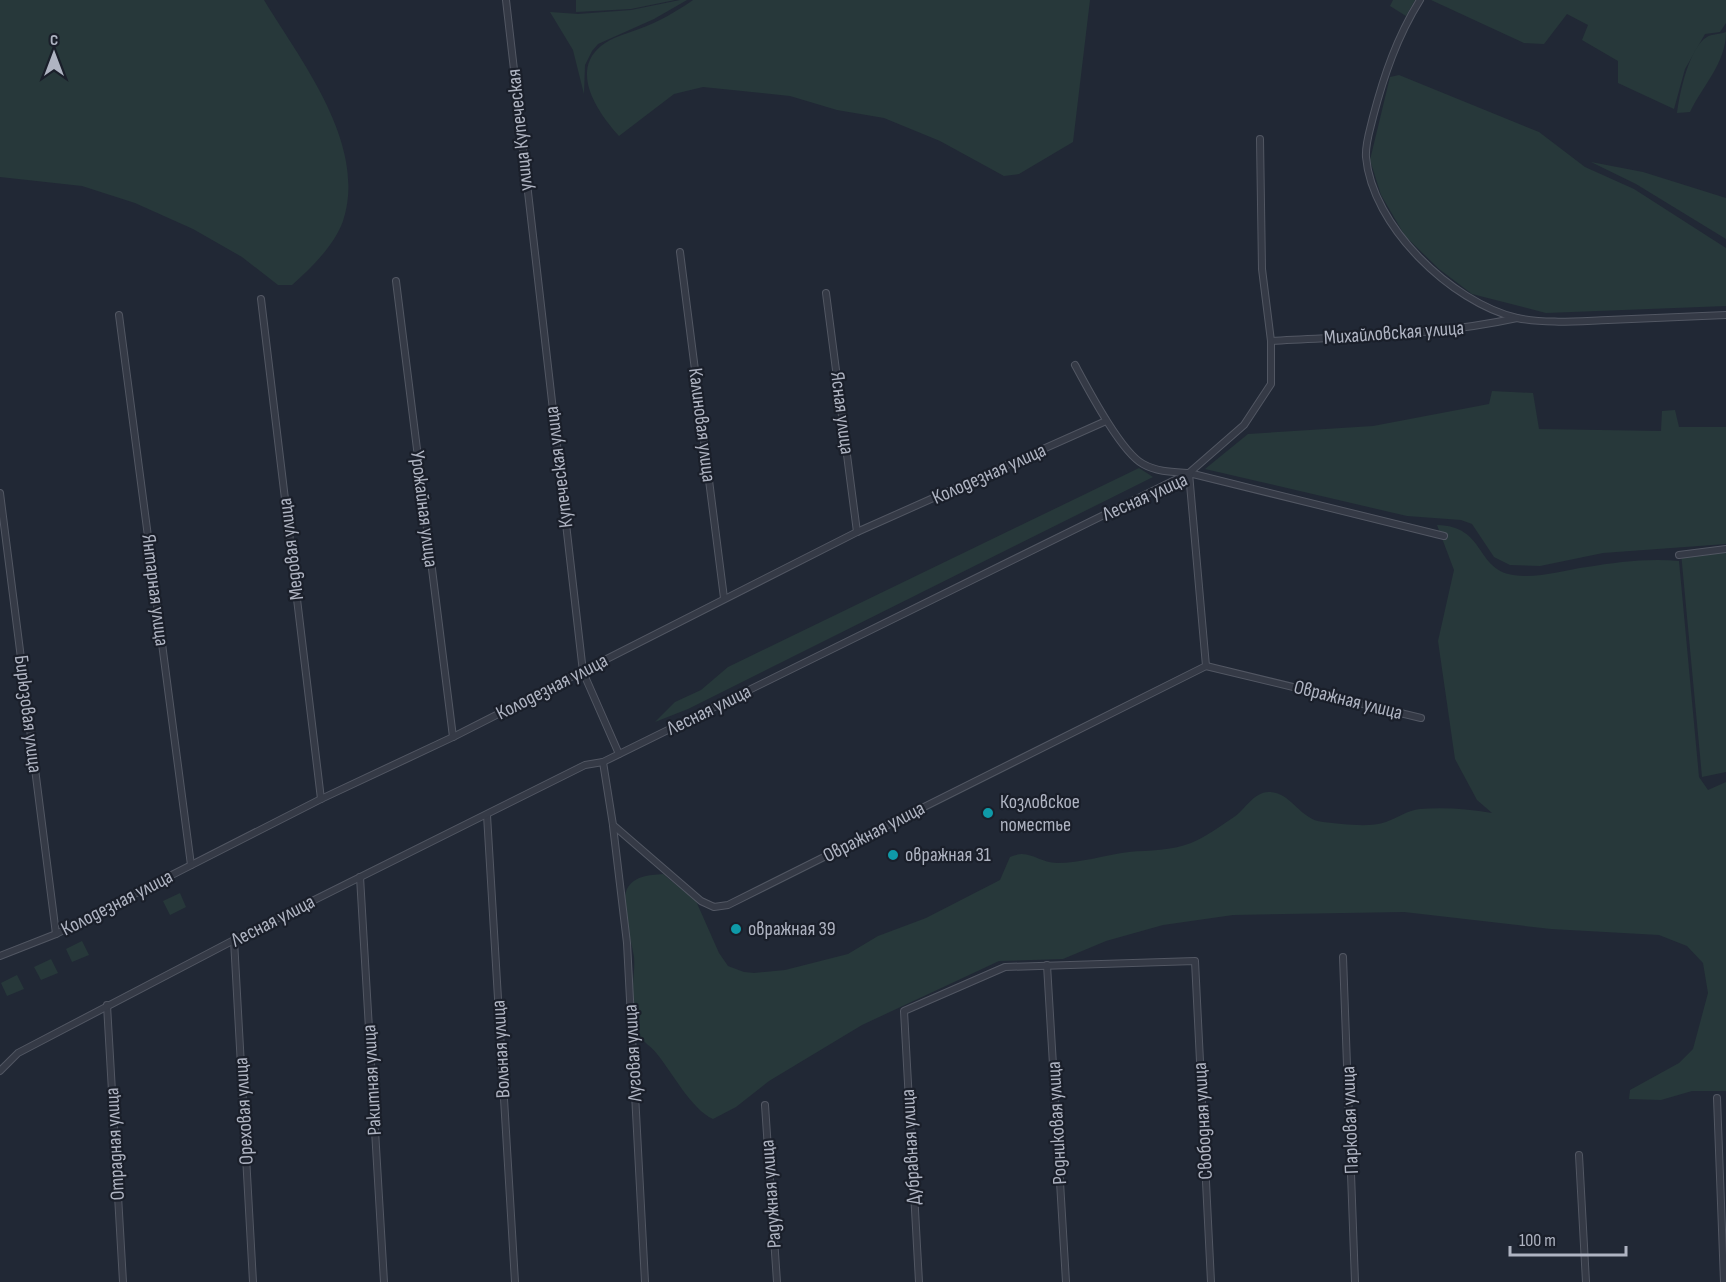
<svg xmlns="http://www.w3.org/2000/svg" width="1726" height="1282" viewBox="0 0 1726 1282" font-family="'Sofia Sans Condensed',sans-serif">
<style>
.green{fill:#27383a}
.lines{fill:none;stroke-linecap:round;stroke-linejoin:round}
.street-casing{stroke:#525763;stroke-width:8}
.street{stroke:#353a46;stroke-width:6}
.culture-dot{fill:#0f9aa8;stroke:#1a1f2a;stroke-width:2}
.labels{text-anchor:middle;dominant-baseline:central;stroke-width:4.5;stroke-linejoin:round;paint-order:stroke}
.street-label{font-size:20px;fill:#afb4c2;stroke:#1a1f2a}
.poi-label{font-size:20px;fill:#afb4c2;stroke:#1a1f2a;text-anchor:start}
</style>
<rect width="100%" height="100%" fill="#212835"/>
<!-- green -->
<g class="green">
<path d="M0 0H264C301 61 368 145 343 221 334 246 311 268 292 285H278L242 257 193 229 135 203 82 186 0 177Z"/>
<polygon points="576,0 675,0 631,9 576,12"/>
<polygon points="680,0 687,0 654,19 598,44 592,51 585,65 584,94 573,50 550,12 578,14 631,10"/>
<path d="M693 0H1090L1073 142 1019 174 1004 176 940 141 884 118 837 110 790 96 703 87 674 94 619 136C599 114 569 72 601 46 612 37 626 34 639 29 658 22 676 12 693 0Z"/>
<polygon points="1393,0 1415,0 1406,16 1390,6"/>
<polygon points="1431,0 1726,0 1726,23 1720,32 1705,34 1685,69 1674,109 1618,83 1618,61 1582,40 1588,25 1567,14 1544,44 1524,43"/>
<path d="M1726 32C1726 63 1703 85 1690 112L1677 113C1679 95 1689 47 1707 37 1711 34 1721 34 1726 32Z"/>
<polygon points="1399,75 1539,132 1585,167 1634,189 1726,248 1726,306 1546,313 1472,294 1439,269 1405,236 1381,195 1370,160 1390,77"/>
<polygon points="1591,162 1643,172 1726,198 1726,239 1636,184"/>
<polygon points="1492,391 1533,393 1539,429 1661,431 1662,411 1675,410 1679,427 1726,427 1726,544 1603,553 1540,566 1510,565 1494,557 1472,524 1461,520 1407,516 1205,469 1248,434 1373,426 1489,404"/>
<polygon points="1139,468 1153,477 688,709 655,722 675,702 701,690 728,667"/>
<path d="M1437 525C1486 526 1475 569 1513 575 1537 579 1564 570 1587 567 1617 562 1649 558 1679 561L1699 777 1708 790 1726 782V1091H1692L1661 1100 1629 1099 1630 1090 1679 1063 1693 1049 1708 993 1703 963 1687 946 1659 935 1551 929 1404 912 1233 915 1163 925 1106 941 1063 959 999 961 862 1025 769 1081 736 1107 713 1119C692 1110 672 1072 657 1054 652 1047 643 1042 638 1034 625 1013 636 980 634 957 632 940 619 905 627 889 634 876 649 875 663 874L696 901 719 953 728 966 744 972 754 973 785 970 848 954 878 936 926 918 1000 880 1010 857C1029 848 1038 863 1057 863 1081 863 1105 855 1129 852 1150 850 1171 851 1191 843 1204 838 1222 825 1234 817 1245 810 1254 791 1270 792 1292 793 1300 820 1323 822 1342 824 1369 828 1386 822 1397 818 1408 810 1420 809 1444 807 1468 809 1492 813L1477 800 1455 759 1438 641 1454 570Z"/>
<polygon points="1681,553 1726,553 1726,772 1702,777"/>
<polygon points="180,893 186,907 170,915 163,901"/>
<polygon points="82,941 89,955 72,962 66,949"/>
<polygon points="51,959 58,973 41,980 34,967"/>
<polygon points="17,975 24,989 7,996 1,983"/>
</g>
<g class="lines">
<defs>
<g id="street">
<polyline points="506,0 583,672 619,754"/>
<path d="M1420 0C1397 37 1384 75 1373 117 1370 130 1365 144 1366 157 1372 226 1451 302 1517 318 1546 324 1579 321 1608 320 1647 318 1687 317 1726 315"/>
<polyline points="680,252 724,598"/>
<polyline points="396,281 453,737"/>
<polyline points="826,293 857,532"/>
<polyline points="261,299 321,799"/>
<polyline points="119,315 191,865"/>
<path d="M1271 341C1354 336 1435 336 1517 318"/>
<path d="M1075 365C1088 389 1121 452 1143 464 1157 472 1173 472 1189 473L1444 536"/>
<polyline points="0,493 56,934"/>
<polyline points="1679,555 1726,549"/>
<polyline points="1206,666 1421,718"/>
<polyline points="603,762 613,825 701,901 714,907 728,905 1206,666 1189,473"/>
<polyline points="487,815 515,1282"/>
<polyline points="613,826 627,943 645,1282"/>
<polyline points="360,877 384,1282"/>
<polyline points="234,940 253,1282"/>
<polyline points="0,956 56,934 321,799 453,737 857,532 1106,421"/>
<polyline points="1343,957 1355,1282"/>
<polyline points="1047,965 1066,1282"/>
<polyline points="107,1005 123,1282"/>
<polyline points="0,1071 18,1053 234,940 585,765 603,762 1189,473 1244,425 1271,384 1271,341 1262,269 1260,139"/>
<polyline points="1717,1098 1724,1282"/>
<polyline points="765,1105 777,1282"/>
<polyline points="1579,1155 1586,1282"/>
<polyline points="919,1282 904,1011 1005,967 1195,961 1211,1282"/>
</g>
</defs>
<!-- street casing -->
<use href="#street" class="street-casing"/>
<!-- street -->
<use href="#street" class="street"/>
</g>
<!-- markers -->
<g class="culture-dot">
<circle cx="988" cy="813" r="6"/>
<circle cx="893" cy="855" r="6"/>
<circle cx="736" cy="929" r="6"/>
</g>
<g class="labels">
<!-- street labels -->
<g class="street-label">
<text transform="translate(520 130) rotate(-96)">улица Купеческая</text>
<text transform="translate(1394 333) rotate(-4)">Михайловская улица</text>
<text transform="translate(842 413) rotate(83)">Ясная улица</text>
<text transform="translate(702 425) rotate(83)">Калиновая улица</text>
<text transform="translate(559 467) rotate(-97)">Купеческая улица</text>
<text transform="translate(989 474) rotate(-24)">Колодезная улица</text>
<text transform="translate(1145 497) rotate(-24)">Лесная улица</text>
<text transform="translate(424 509) rotate(83)">Урожайная улица</text>
<text transform="translate(291 549) rotate(-97)">Медовая улица</text>
<text transform="translate(155 590) rotate(83)">Янтарная улица</text>
<text transform="translate(552 687) rotate(-27)">Колодезная улица</text>
<text transform="translate(1348 700) rotate(14)">Овражная улица</text>
<text transform="translate(709 710) rotate(-26)">Лесная улица</text>
<text transform="translate(28 714) rotate(83)">Бирюзовая улица</text>
<text transform="translate(874 832) rotate(-27)">Овражная улица</text>
<text transform="translate(117 903) rotate(-27)">Колодезная улица</text>
<text transform="translate(273 921) rotate(-27)">Лесная улица</text>
<text transform="translate(501 1049) rotate(-93)">Вольная улица</text>
<text transform="translate(633 1053) rotate(-93)">Луговая улица</text>
<text transform="translate(372 1080) rotate(-93)">Ракитная улица</text>
<text transform="translate(244 1111) rotate(-93)">Ореховая улица</text>
<text transform="translate(1350 1120) rotate(-92)">Парковая улица</text>
<text transform="translate(1203 1121) rotate(-93)">Свободная улица</text>
<text transform="translate(1057 1123) rotate(-93)">Родниковая улица</text>
<text transform="translate(115 1144) rotate(-93)">Отрадная улица</text>
<text transform="translate(911 1147) rotate(-93)">Дубравная улица</text>
<text transform="translate(771 1194) rotate(-94)">Радужная улица</text>
</g>
<!-- poi labels -->
<g class="poi-label">
<text x="1000" y="802">Козловское<tspan x="1000" dy="23">поместье</tspan></text>
<text x="905" y="855">овражная 31</text>
<text x="748" y="929">овражная 39</text>
</g>
</g>
<!-- north arrow -->
<g transform="translate(54 54)" stroke="#1a1f2a" stroke-width="4.5" paint-order="stroke">
<path d="M0-4.5L10 22L0 15L-10 22Z" fill="#afb4c2"/>
<text y="-9" font-size="16" font-weight="bold" text-anchor="middle" fill="#afb4c2">С</text>
</g>
<!-- scale -->
<path d="M1510 1246v9h116v-9" fill="none" stroke="#afb4c2" stroke-width="3"/>
<text x="1519" y="1246" font-size="18" fill="#afb4c2" stroke="#1a1f2a" stroke-width="4.5" paint-order="stroke">100 m</text>
</svg>
